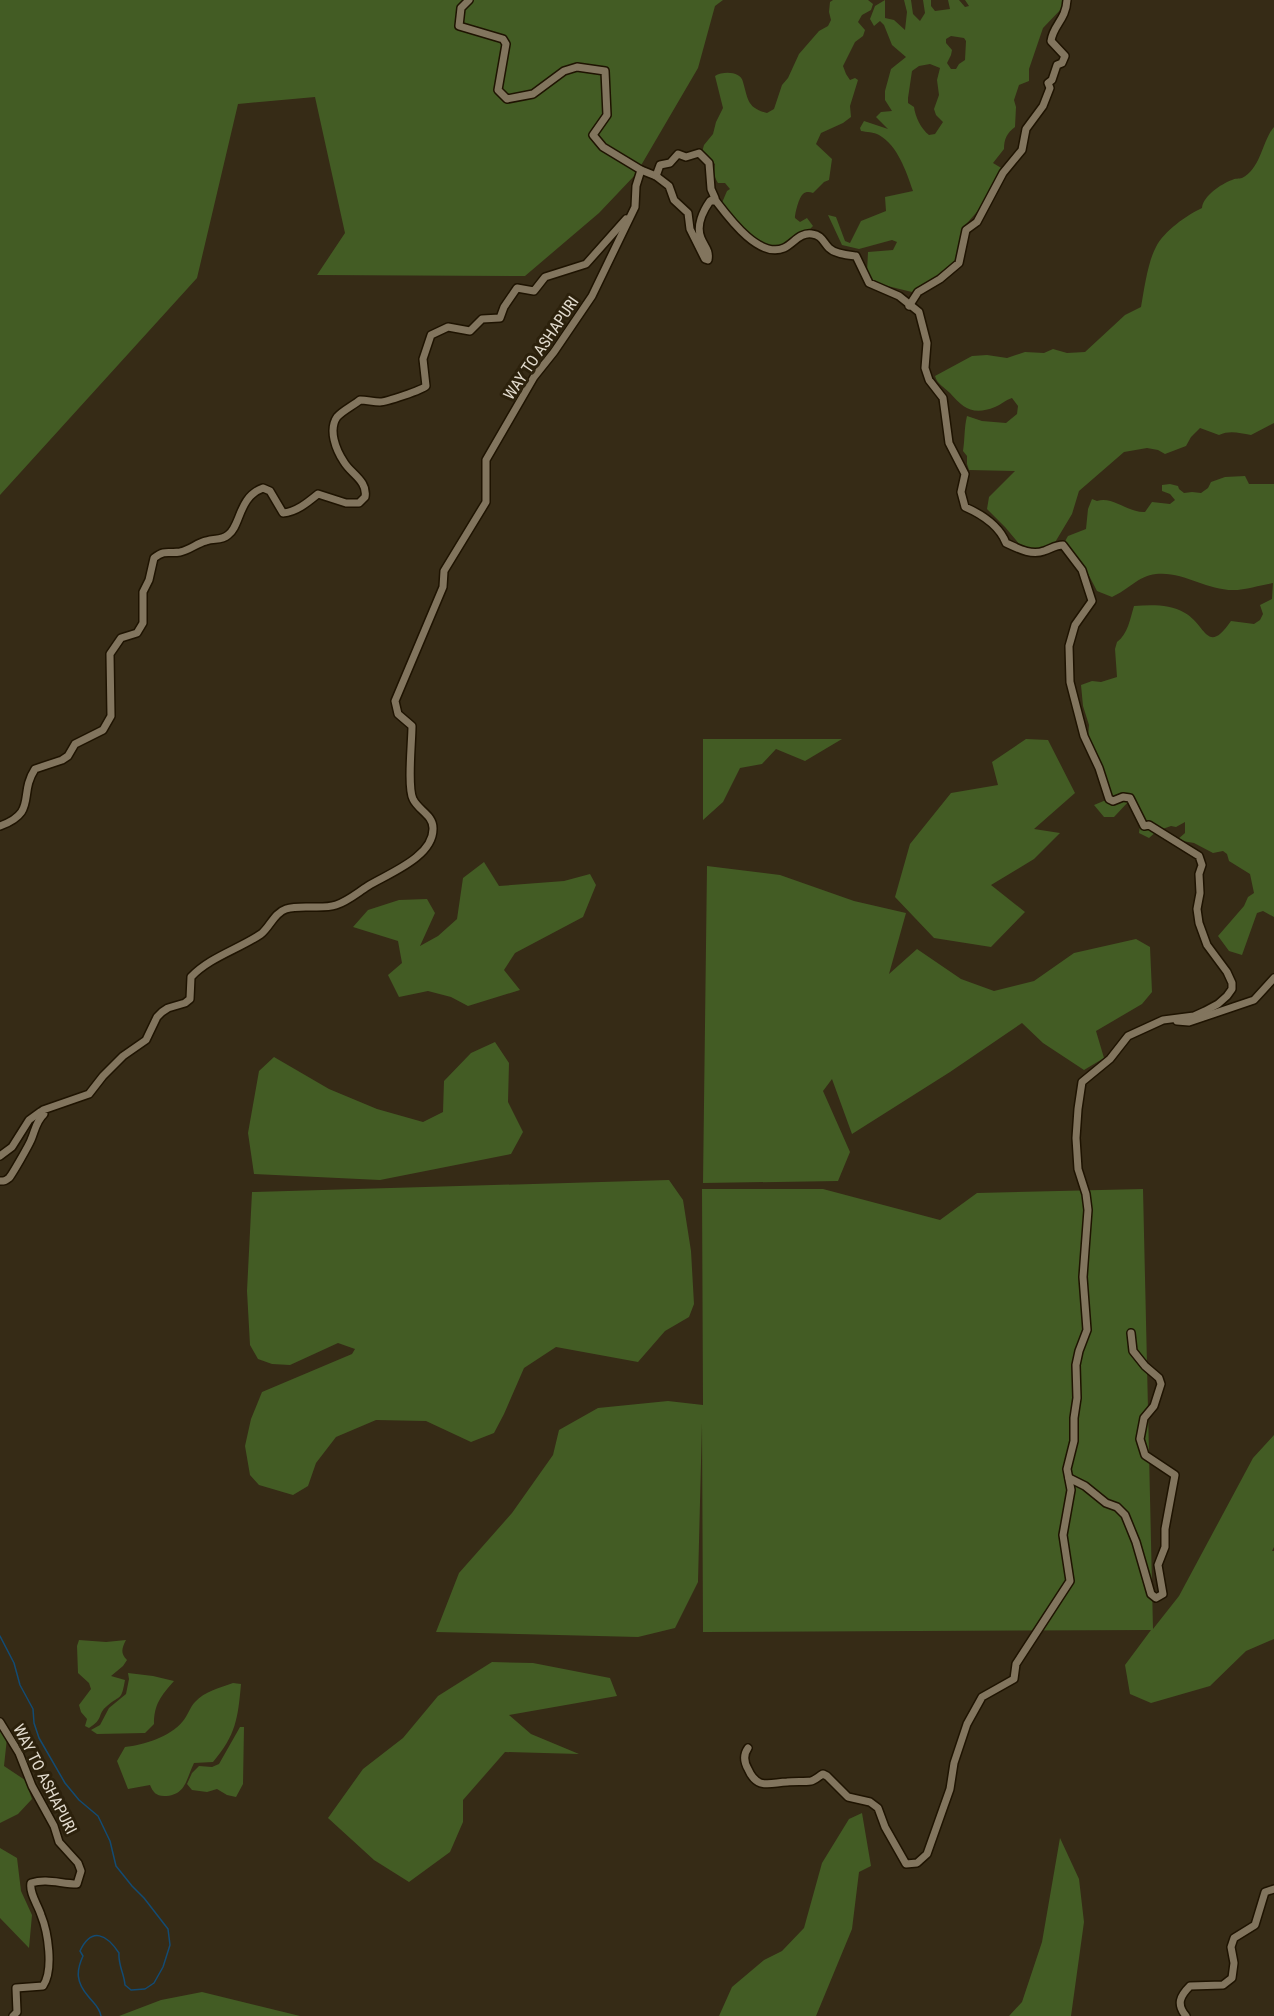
<svg xmlns="http://www.w3.org/2000/svg" width="1274" height="2016" viewBox="0 0 1274 2016" font-family="'Roboto Condensed',sans-serif">
<style>
.green{fill:#435c24;fill-rule:evenodd}
.lines{fill:none;stroke-linecap:round;stroke-linejoin:round}
.stream{stroke:#134b73;stroke-width:1.5}
.minor-casing{stroke:#1e1301;stroke-width:10}
.minor{stroke:#82755e;stroke-width:7}
.labels{text-anchor:middle;dominant-baseline:central;stroke-width:6;stroke-linejoin:round;paint-order:stroke}
.street-label{font-size:16px;fill:#e2dbce;stroke:#2c210c}
</style>
<rect width="100%" height="100%" fill="#362b16"/>
<!-- green -->
<g class="green">
<polygon points="0,0 723,0 715,6 698,68 636,174 599,213 525,276 317,275 345,233 315,97 238,104 197,278 0,495"/>
<path d="M833 0H868L873 4 871 10 862 15 858 22 865 30 863 36 855 42 843 66 846 74 850 80 855 78 858 80 850 106 851 117 843 123 821 133 816 144 832 159 829 180 824 182 813 193C810 192 806 191 803 194 799 197 795 213 795 218L800 222 807 218 813 226C773 269 751 237 721 205L727 191 730 189 725 183H718C713 175 714 172 715 164L702 152 704 145 713 134 716 122 723 108 715 76C723 71 741 71 743 82 748 99 747 108 767 113L774 109 782 85 788 78 799 54 819 31 828 26 831 20 829 12 830 2Z"/>
<path d="M885 0V18L894 20 905 30 907 12 904 0H911L913 14 920 21 925 13 923 0H931V6L935 11 950 9 948 0H959L965 7 969 6 965 0H1065V5L1043 28 1029 69V81L1019 85 1014 100 1016 107 1015 127C1007 133 1004 139 1004 149L993 163 1003 169 983 205 961 230C962 237 963 244 961 250 956 270 931 288 912 292L875 283 867 272 868 252 893 250 897 242 892 240 859 249 842 245 828 215 836 217 845 241 850 243 861 221 886 211 885 197 913 191C906 171 898 146 879 135 874 132 866 132 861 131L860 128 864 121 888 129 876 117 881 112 892 111 885 100V91L891 69 906 57 892 45 884 25 880 21 874 26 870 19 875 6ZM951 36 964 38 966 41 965 60 959 64 956 69H951L947 63 951 55 952 50 946 43V39ZM930 64 940 68 937 80 939 95 934 109 936 115 943 122 935 134 929 135C921 129 915 116 914 107L908 103V98L912 71 919 66Z"/>
<path d="M1274 127V423L1251 435C1239 433 1230 430 1219 435L1200 428 1191 437 1186 446 1165 454 1158 450 1147 448 1124 452 1079 491 1072 514 1054 544 1043 549H1031L1020 545 1005 527 987 509 989 497 1015 471 969 470 967 464V456L963 451C965 439 964 428 967 416L982 421 1006 423 1017 414 1018 406 1012 398C1005 400 1001 405 995 407 973 416 963 408 950 393 944 387 937 384 935 376L972 356 987 355 1007 358 1025 352 1044 353 1053 349 1067 353 1085 352 1125 315 1141 307C1144 290 1148 261 1156 247 1164 231 1187 215 1202 208 1203 196 1221 184 1232 180 1235 178 1239 179 1242 178 1261 169 1262 141 1274 127Z"/>
<path d="M1245 476 1249 484H1274V917L1263 911 1257 913 1242 955 1229 951 1218 936 1244 906 1248 897 1254 893 1250 874 1229 861 1227 854 1223 851 1213 853 1194 843 1177 840 1185 833V822L1176 827 1171 826 1157 831 1149 838 1139 833 1140 825 1129 801 1114 817H1104L1094 805 1106 800 1088 739 1089 725 1083 706 1081 685 1092 681 1101 682 1117 677 1115 649 1117 642C1128 634 1130 619 1134 606 1152 605 1169 604 1185 613 1206 625 1207 656 1231 621L1254 624 1260 620 1263 614 1260 605 1272 599 1273 583C1260 585 1246 590 1233 590 1206 590 1183 571 1156 574 1138 576 1128 590 1112 597L1097 591 1084 566 1064 543 1068 536 1086 529 1088 509 1092 499 1097 501C1113 496 1128 513 1145 512L1152 502 1170 504 1175 500 1170 494 1162 491V485L1170 484 1178 486 1179 489 1184 493 1192 492 1201 493 1208 488 1211 482 1225 477Z"/>
<polygon points="703,739 842,739 805,761 776,749 762,764 740,768 723,802 703,820"/>
<polygon points="1026,739 1048,740 1075,793 1034,829 1060,833 1034,859 991,885 1025,912 991,947 934,938 895,897 910,844 951,793 998,785 992,762"/>
<polygon points="484,862 499,886 564,881 590,874 596,885 583,917 515,953 504,970 520,990 468,1006 451,997 428,991 399,997 388,975 402,963 398,941 353,927 368,910 399,900 427,899 435,913 420,946 438,936 457,919 463,878"/>
<polygon points="707,866 780,875 854,901 906,913 889,974 917,949 961,979 994,991 1034,981 1074,953 1136,939 1150,947 1152,992 1142,1004 1096,1031 1104,1058 1084,1070 1043,1043 1022,1023 950,1072 852,1134 832,1079 823,1091 850,1152 838,1181 703,1183"/>
<polygon points="495,1042 509,1063 508,1102 523,1132 511,1154 380,1180 254,1174 248,1133 259,1071 274,1057 329,1089 377,1109 423,1122 443,1112 444,1081 471,1053"/>
<polygon points="669,1180 683,1200 691,1251 694,1304 689,1317 665,1331 638,1362 556,1347 524,1368 504,1414 494,1433 471,1442 426,1421 376,1420 336,1437 316,1463 308,1486 293,1495 259,1485 250,1475 245,1446 251,1419 262,1392 352,1354 355,1349 338,1343 290,1365 272,1364 258,1359 250,1345 247,1291 252,1192"/>
<polygon points="702,1189 823,1189 940,1220 977,1193 1143,1189 1153,1629 1179,1596 1253,1458 1274,1435 1274,1547 1272,1551 1274,1551 1274,1639 1246,1651 1210,1686 1151,1703 1130,1694 1125,1665 1151,1630 703,1632 702,1423 698,1582 675,1628 638,1637 436,1632 459,1573 512,1513 553,1455 559,1430 598,1408 668,1401 703,1405"/>
<path d="M79 1640 106 1642 126 1640C122 1648 120 1653 127 1660L123 1666 111 1676 125 1680C121 1702 121 1694 107 1706 97 1714 104 1719 89 1728L85 1726 87 1719 81 1712 79 1705 91 1689 89 1683 78 1673 77 1646Z"/>
<polygon points="492,1662 533,1663 610,1678 617,1696 509,1715 531,1734 579,1754 505,1752 463,1800 463,1822 450,1852 409,1882 374,1860 328,1818 363,1769 403,1738 438,1696"/>
<path d="M128 1673 153 1676 174 1681C161 1696 154 1704 154 1724L145 1733 97 1734 91 1730 100 1725 109 1708 126 1694 129 1679Z"/>
<path d="M233 1683 241 1684C238 1718 236 1735 213 1762L194 1763C186 1779 186 1796 164 1796 156 1796 153 1792 150 1785L128 1789 117 1761 125 1747C144 1745 170 1737 183 1721 188 1715 190 1707 195 1702 205 1691 220 1688 233 1683Z"/>
<polygon points="240,1727 244,1727 243,1784 236,1797 227,1795 217,1789 207,1792 192,1790 187,1784 192,1773 199,1766 212,1767 219,1764"/>
<polygon points="0,1730 7,1738 4,1766 25,1780 32,1799 18,1814 0,1823"/>
<polygon points="862,1813 871,1866 859,1872 852,1929 816,2016 719,2016 732,1987 764,1960 782,1951 804,1928 822,1863 849,1819"/>
<polygon points="1060,1838 1079,1879 1084,1922 1071,2016 1009,2016 1022,2002 1042,1942"/>
<polygon points="0,1848 17,1858 21,1891 32,1915 29,1948 0,1918"/>
<polygon points="202,1992 300,2016 119,2016 161,2000"/>
</g>
<g class="lines">
<!-- stream -->
<path class="stream" d="M0 1636 14 1663 20 1685 33 1709 34 1723 39 1738 65 1783 79 1800 98 1816 110 1841 116 1866 132 1886 144 1898 168 1929 170 1945 163 1967 154 1983 145 1989 131 1990 125 1985C124 1973 118 1965 119 1953 107 1935 92 1926 80 1951L83 1956C76 1971 76 1982 88 1996 94 2004 99 2006 101 2016"/>
<defs>
<g id="minor">
<path d="M641 170 656 176 669 186 674 200 688 213 690 229 705 259 708 260C710 250 704 246 701 238 696 226 703 211 710 201H716C729 218 759 259 784 248 793 244 800 232 812 234 822 235 823 242 829 248 835 254 848 255 856 256L869 283 899 296 919 312 927 343 925 368 929 380 943 398 949 443 965 474 961 492 965 507C981 514 999 525 1006 543 1017 548 1031 556 1044 551 1051 549 1055 545 1063 545L1082 570 1092 601 1075 625 1069 646 1070 682 1084 736 1099 768 1109 799 1113 801 1123 797 1130 798 1144 826 1149 825 1199 856 1202 865 1199 874 1200 893 1197 909 1199 923 1207 945 1227 972 1232 983V989L1227 996 1218 1004 1205 1011 1194 1016 1163 1020 1128 1036 1110 1059 1082 1082 1078 1109 1076 1138 1078 1169 1086 1194 1088 1210 1083 1277 1087 1330 1079 1351 1076 1365 1077 1398 1074 1418V1441L1067 1469 1071 1490 1063 1535 1070 1581 1016 1664 1014 1679 982 1697 967 1724 954 1763 950 1789 927 1854 917 1863 906 1864 885 1827 878 1808 870 1802 848 1797 827 1776 823 1774C819 1776 815 1780 811 1781 804 1782 795 1781 787 1782 769 1783 757 1790 748 1769 744 1762 743 1755 748 1748"/>
<polyline points="656,176 660,165 670,163 678,154 686,157 699,153 709,163 711,189 715,198 712,200"/>
<path d="M909 306 918 292 940 279 959 263 966 230 977 222 1003 173 1022 150 1026 129 1043 106 1050 88 1048 83 1052 80 1057 65 1062 63 1065 56 1051 41C1053 25 1066 20 1067 0"/>
<path d="M0 826C38 812 18 795 35 769L62 760 68 756 75 744 103 730 111 716 110 654 121 638 137 633 143 623V592L149 580 154 558C166 549 168 554 180 552 190 550 197 543 206 541 215 538 221 541 228 535 241 526 238 497 263 488L270 491 283 513C296 512 307 503 318 494L346 503H359L365 497C368 481 351 474 344 462 336 450 328 430 337 417 342 411 354 405 360 400 367 400 373 402 380 402 386 402 422 390 426 386L423 359 431 335 448 327 470 331 482 319 500 318 504 307 517 288 534 291 545 277 586 264 626 219"/>
<polyline points="1177,1021 1189,1022 1254,1000 1274,978"/>
<polyline points="0,1156 12,1147 29,1120 40,1112"/>
<path d="M0 1181C5 1181 5 1181 9 1178 12 1175 29 1145 31 1140 35 1131 36 1121 44 1114L43 1110 89 1094 103 1076 123 1056 146 1040 157 1017 162 1012 168 1008 185 1003 190 999 191 977C210 957 239 949 261 934 270 927 274 913 286 909 302 904 321 910 336 905 348 901 357 893 368 886 387 874 434 857 433 828 433 815 418 810 413 799 407 787 412 742 412 726L398 714 395 701 443 587 444 571 486 502V460L534 377 554 352 592 296 635 207 636 186 641 170 603 147 593 135 607 115 605 71 577 67 564 71 533 94 507 99 498 90 506 44 503 39 459 26 461 8 469 0"/>
<polyline points="1069,1478 1085,1486 1106,1503 1117,1507 1125,1515 1136,1542 1151,1594 1156,1598 1163,1594 1158,1565 1165,1547 1165,1529 1175,1475 1145,1455 1140,1439 1144,1418 1154,1406 1161,1384 1159,1378 1145,1366 1133,1351 1131,1333"/>
<path d="M0 1722 19 1753 32 1786 54 1826 59 1842 78 1863 81 1871 77 1884C61 1884 47 1878 31 1883 29 1893 38 1905 41 1915 48 1932 54 1970 43 1986L16 1988 17 2012 13 2016"/>
<path d="M1186 2016C1176 2004 1180 1996 1190 1986L1223 1985 1232 1978 1234 1963 1231 1947 1234 1938 1255 1925 1265 1892 1274 1889"/>
</g>
</defs>
<!-- minor casing -->
<use href="#minor" class="minor-casing"/>
<!-- minor -->
<use href="#minor" class="minor"/>
</g>
<g class="labels">
<!-- street labels -->
<g class="street-label">
<text transform="translate(541 348) rotate(-56)">WAY TO ASHAPURI</text>
<text transform="translate(45 1779) rotate(63)">WAY TO ASHAPURI</text>
</g>
</g>
</svg>
